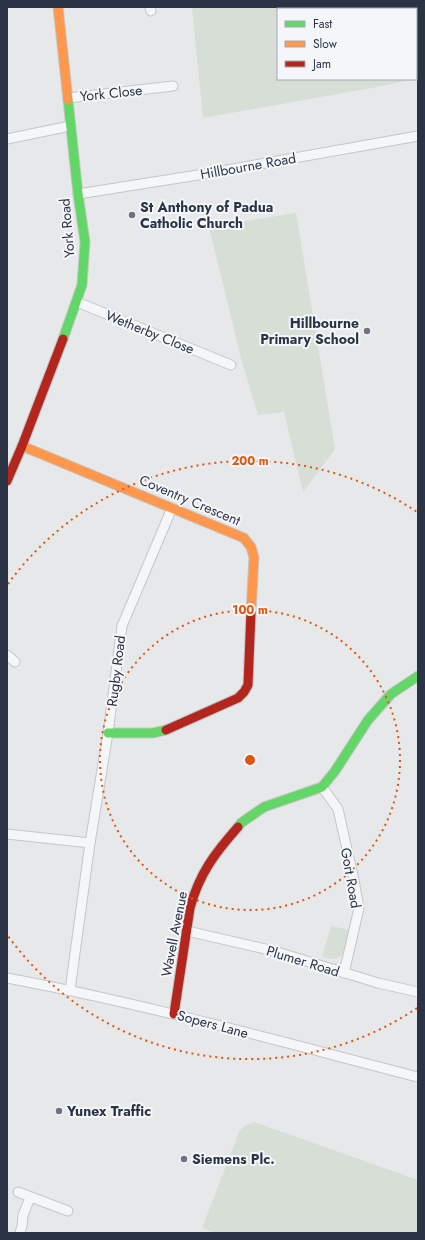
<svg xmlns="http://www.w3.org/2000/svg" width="425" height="1240" viewBox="0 0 425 1240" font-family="Jost,sans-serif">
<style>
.green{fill:#d6ded6}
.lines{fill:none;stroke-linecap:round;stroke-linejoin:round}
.street-casing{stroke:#c4c6c8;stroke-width:11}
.fast-casing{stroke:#c4c6c8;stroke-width:11}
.slow-casing{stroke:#c4c6c8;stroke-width:11}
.jam-casing{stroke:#c4c6c8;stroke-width:11}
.street{stroke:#f5f6f7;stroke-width:9}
.fast{stroke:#63d668;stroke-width:9}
.slow{stroke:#ff974d;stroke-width:9}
.jam{stroke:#b3261e;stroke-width:9}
.ring{fill:none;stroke:#df570f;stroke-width:2;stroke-dasharray:2 4}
.poi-dot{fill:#6c737f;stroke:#f4f6f9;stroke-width:1.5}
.labels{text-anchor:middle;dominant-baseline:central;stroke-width:4;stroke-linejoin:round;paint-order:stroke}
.street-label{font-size:14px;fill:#2b3445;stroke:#f4f6f9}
.poi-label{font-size:14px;font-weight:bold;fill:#2b3445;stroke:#f4f6f9;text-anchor:start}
.centre{fill:#df570f;stroke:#f4f6f9;stroke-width:2}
.ring-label{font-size:12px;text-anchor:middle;font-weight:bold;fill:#df570f;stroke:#f4f6f9;stroke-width:4;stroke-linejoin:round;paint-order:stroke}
</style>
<rect width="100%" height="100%" fill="#e6e8ea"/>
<!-- green -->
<g class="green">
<polygon points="192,7 363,7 364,9 278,9 278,79 415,79 377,87 203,118"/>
<polygon points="296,213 335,449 303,492 284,412 258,415 242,362 209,227"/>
<path d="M331 926 350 930C345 949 347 964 322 957Z"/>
<polygon points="254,1122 418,1180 418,1233 216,1233 202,1228 239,1132 244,1126"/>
</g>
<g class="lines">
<defs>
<g id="street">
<polyline points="150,7 151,11"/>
<polyline points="365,7 367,9"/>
<polyline points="68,98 173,86"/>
<polyline points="7,139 70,126"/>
<polyline points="78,194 198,175 418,136"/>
<polyline points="77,302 231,365"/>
<polyline points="7,655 15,662"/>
<polyline points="322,787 338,809 354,880 359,908 344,973"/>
<polyline points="7,834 90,843"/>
<polyline points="187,931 274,951 378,983 418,992"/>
<path d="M7 978C146 1004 282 1042 418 1077"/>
<polyline points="70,990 90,843 108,733 122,626 172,508"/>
<polyline points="18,1192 68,1211"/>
<polyline points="20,1233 22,1226 23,1215 30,1198"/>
</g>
<g id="fast">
<polyline points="63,339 82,285 85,242 78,194 68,100"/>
<polyline points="108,733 153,733 166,730"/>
<polyline points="238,827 241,823 264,807 322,787 335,771 368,720 391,694 418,676"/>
</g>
<g id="slow">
<polyline points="58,7 68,100"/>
<polyline points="22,446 244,538 251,547 254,557 251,612"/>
</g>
<g id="jam">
<polyline points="7,481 22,446 63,339"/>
<polyline points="166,730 238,698 244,692 248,685 251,612"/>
<path d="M174 1014 190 908C199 874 215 853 238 827"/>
</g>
</defs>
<!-- street casing -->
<use href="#street" class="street-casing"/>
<!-- fast casing -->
<use href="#fast" class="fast-casing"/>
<!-- slow casing -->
<use href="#slow" class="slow-casing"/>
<!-- jam casing -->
<use href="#jam" class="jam-casing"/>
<!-- street -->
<use href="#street" class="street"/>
<!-- fast -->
<use href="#fast" class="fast"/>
<!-- slow -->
<use href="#slow" class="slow"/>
<!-- jam -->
<use href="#jam" class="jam"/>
</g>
<!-- distance rings -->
<g class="ring">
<circle cx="250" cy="760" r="150"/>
<path d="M417 1008A299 299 0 0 1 8 936M8 584A299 299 0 0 1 417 512"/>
</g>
<!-- markers -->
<g class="poi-dot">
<circle cx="132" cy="215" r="4"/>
<circle cx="367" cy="331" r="4"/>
<circle cx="59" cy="1111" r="4"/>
<circle cx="184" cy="1159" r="4"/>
</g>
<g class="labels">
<!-- street labels -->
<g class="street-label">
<text transform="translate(111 93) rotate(-6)">York Close</text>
<text transform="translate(248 166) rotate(-10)">Hillbourne Road</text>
<text transform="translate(67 228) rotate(-95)">York Road</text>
<text transform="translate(150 332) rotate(22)">Wetherby Close</text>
<text transform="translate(190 500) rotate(23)">Coventry Crescent</text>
<text transform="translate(116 671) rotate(-83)">Rugby Road</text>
<text transform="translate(351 878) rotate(80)">Gort Road</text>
<text transform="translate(174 934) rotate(-79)">Wavell Avenue</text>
<text transform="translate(303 961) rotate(17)">Plumer Road</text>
<text transform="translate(213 1024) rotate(15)">Sopers Lane</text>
</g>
<!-- poi labels -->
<g class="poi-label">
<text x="140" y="207">St Anthony of Padua<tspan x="140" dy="16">Catholic Church</tspan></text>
<text x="359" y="323" text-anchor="end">Hillbourne<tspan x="359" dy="16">Primary School</tspan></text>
<text x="67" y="1111">Yunex Traffic</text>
<text x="192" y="1159">Siemens Plc.</text>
</g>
</g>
<circle cx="250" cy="760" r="6" class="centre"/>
<g class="ring-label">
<text x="250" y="465">200 m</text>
<text x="250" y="614">100 m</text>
</g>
<!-- border -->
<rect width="425" height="1240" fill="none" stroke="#2b3445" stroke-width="16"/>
<!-- legend -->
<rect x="277" y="8" width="140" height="72" fill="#f4f6f9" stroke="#a4a8b1"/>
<rect x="285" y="21" width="20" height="6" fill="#63d668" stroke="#a4a8b1"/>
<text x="313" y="28" font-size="12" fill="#2b3445">Fast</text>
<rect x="285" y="41" width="20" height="6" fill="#ff974d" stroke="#a4a8b1"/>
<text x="313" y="48" font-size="12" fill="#2b3445">Slow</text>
<rect x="285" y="61" width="20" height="6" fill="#b3261e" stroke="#a4a8b1"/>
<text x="313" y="68" font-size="12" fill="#2b3445">Jam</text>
</svg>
